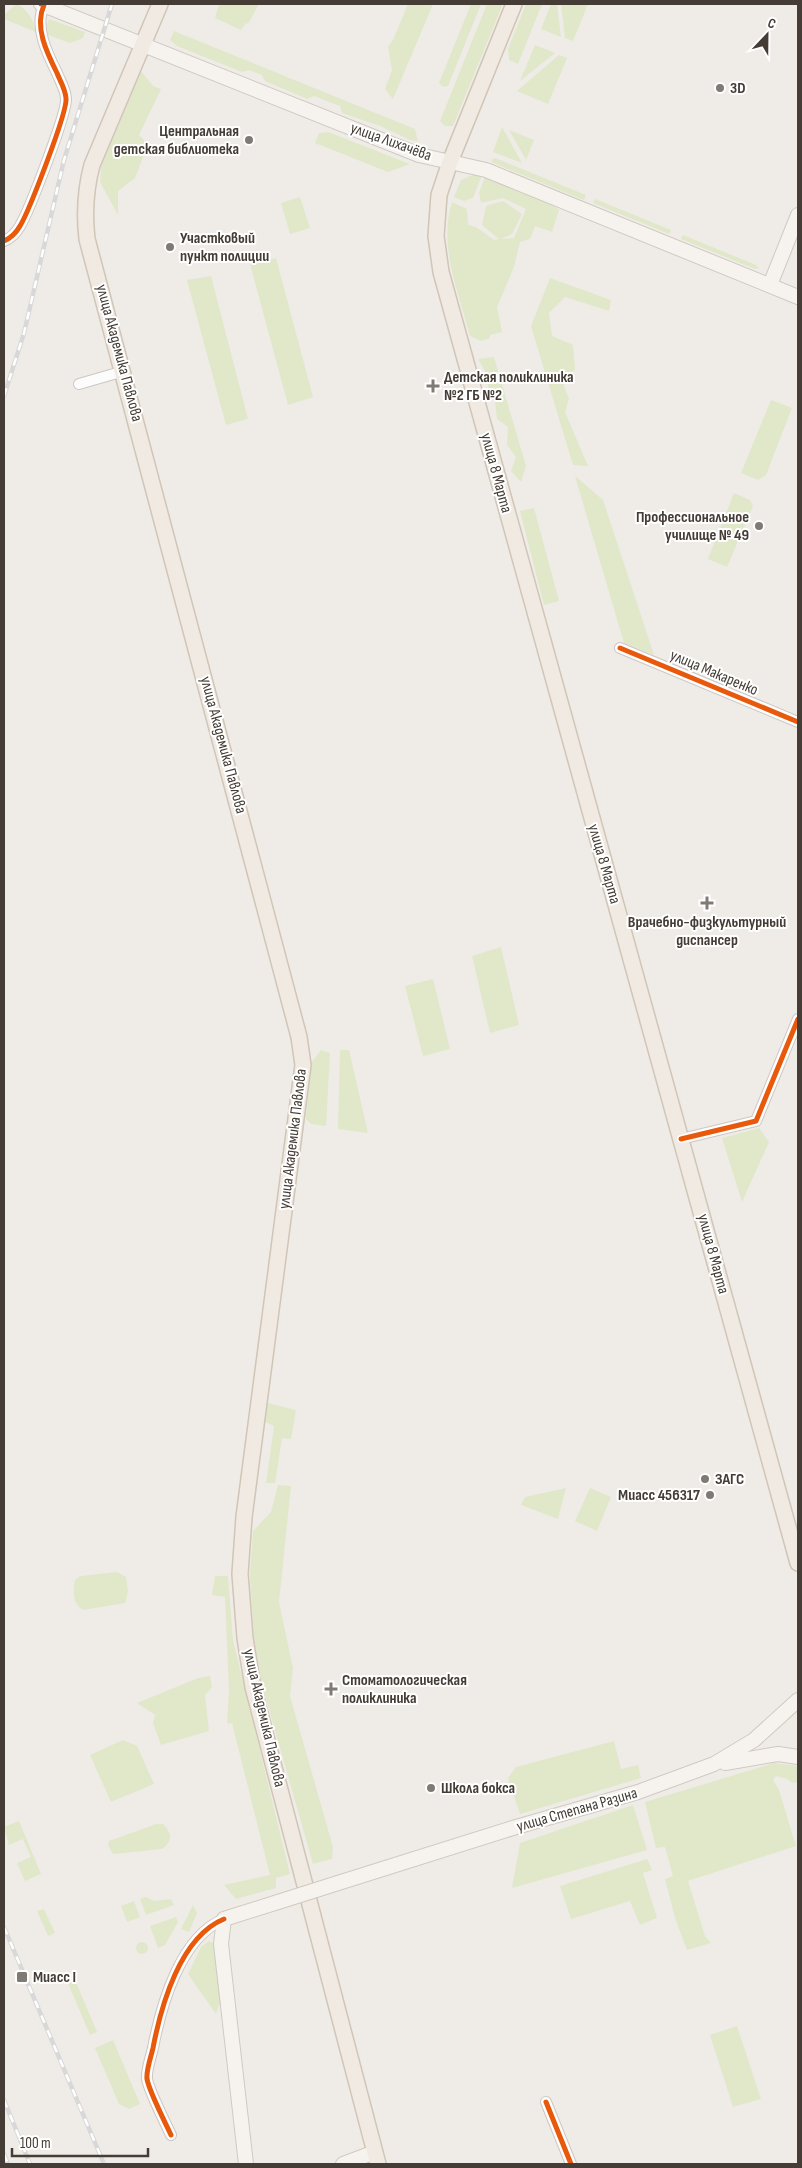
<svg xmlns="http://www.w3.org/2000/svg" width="802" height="2168" viewBox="0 0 802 2168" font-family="'Sofia Sans Condensed',sans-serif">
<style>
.green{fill:#e0e8c9}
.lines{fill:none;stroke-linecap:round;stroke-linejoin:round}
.street-casing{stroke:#cbc8c4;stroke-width:12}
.secondary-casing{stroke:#cfc9c1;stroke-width:16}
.primary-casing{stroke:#d0c5b6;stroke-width:18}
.street{stroke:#fdfcfc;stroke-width:10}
.secondary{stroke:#f6f3ee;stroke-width:14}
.primary{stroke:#f0eae3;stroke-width:15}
.rail-casing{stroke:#d9d8d8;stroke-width:4.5}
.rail{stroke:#fff;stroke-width:2.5;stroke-dasharray:8;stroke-linecap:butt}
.secondary-bridge-casing{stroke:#cfc9c1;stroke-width:16;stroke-linecap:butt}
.secondary-bridge{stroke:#f6f3ee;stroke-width:14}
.cycleway-casing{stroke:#fff;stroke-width:8}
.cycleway{stroke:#e8590c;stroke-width:5}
.poi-dot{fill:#807a74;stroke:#fff;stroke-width:2}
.labels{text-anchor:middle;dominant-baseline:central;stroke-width:4;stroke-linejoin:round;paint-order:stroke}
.poi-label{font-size:16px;font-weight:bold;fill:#443c35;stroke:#fff;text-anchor:start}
.street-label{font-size:16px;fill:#443c35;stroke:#fff}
</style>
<rect width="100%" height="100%" fill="#efece8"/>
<!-- green -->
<g class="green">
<path d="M16 4C28 9 33 19 36 32L4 19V15Z"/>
<polygon points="219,4 259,4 248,24 246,23 241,30 215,18"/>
<polygon points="408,4 433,4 393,99 385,89 392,70 388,47 393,40"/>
<polygon points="471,4 481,4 448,86 443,87 439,83"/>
<polygon points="487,4 500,4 502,6 453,126 445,126 440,121"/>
<polygon points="526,4 542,4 518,64 509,60 508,49"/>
<polygon points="551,4 557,4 561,37 541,29"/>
<polygon points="561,4 588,4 573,41 565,38"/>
<polygon points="49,19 85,32 83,38 70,43 48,35 46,27"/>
<polygon points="174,31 415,129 418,141 410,140 380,126 342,113 340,106 314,96 307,99 265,81 262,75 249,70 242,72 177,46 170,40"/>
<polygon points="535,45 555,53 520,81"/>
<polygon points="559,55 567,58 548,104 517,91"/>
<polygon points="141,71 153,86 161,89 139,135 148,144 135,178 118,191 118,215 100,182 101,167"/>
<polygon points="502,127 522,163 493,152"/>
<polygon points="509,130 534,140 526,160"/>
<polygon points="328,132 410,164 388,172 315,143 319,133"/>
<polygon points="495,158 586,195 584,200 493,163 491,160"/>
<polygon points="477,173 482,175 473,198 464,201 454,197 461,180"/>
<path d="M485 177 546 201 559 210 552 232 535 226 530 239 520 242 514 267 497 307 502 332 490 335V338L481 341 470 336C459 294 438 246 452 202L467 209 468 225 476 227 494 240 499 239 482 225 486 206 503 201 522 214 512 234 501 239 514 238 526 209 503 198 481 203 479 193Z"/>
<polygon points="300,197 310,228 290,234 281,203"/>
<polygon points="595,199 671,230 669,234 593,203"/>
<polygon points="683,235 756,265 759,268 755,269 681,239"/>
<polygon points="276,258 313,397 288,405 250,264"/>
<polygon points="211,276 248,419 226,425 187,280"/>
<polygon points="550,278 611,300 609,311 565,297 549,313 552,336 573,345 575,369 563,383 569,399 565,412 588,466 573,465 531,326"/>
<polygon points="494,357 526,466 521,482 511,471 516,457 507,445 508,427 497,419 495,402 487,391 489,378 478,359"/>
<polygon points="771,400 792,408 766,475 758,480 741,473"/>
<polygon points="575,476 603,500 654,655 624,643"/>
<polygon points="734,493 750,500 753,506 727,567 708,559"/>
<polygon points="534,508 559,601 544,605 520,511"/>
<polygon points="501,947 519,1025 490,1033 472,956"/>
<polygon points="433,979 450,1049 423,1056 405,986"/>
<polygon points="321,1050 330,1053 326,1126 311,1124 306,1119 311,1063"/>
<polygon points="340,1050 349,1050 368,1133 338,1129"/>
<polygon points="759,1128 769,1142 742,1202 722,1138"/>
<polygon points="268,1403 296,1410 291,1439 282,1438 275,1483 266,1483 274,1426 261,1420 262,1406"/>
<polygon points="278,1485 291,1486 279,1602 293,1668 290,1696 333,1847 332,1859 313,1864 262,1685 254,1636 250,1576 253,1531 271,1512"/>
<polygon points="566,1488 558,1519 521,1505 525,1497"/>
<polygon points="590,1488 611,1497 597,1531 575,1521"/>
<path d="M117 1572 126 1577 128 1592 125 1603 83 1610C72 1604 73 1591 75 1580L80 1576Z"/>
<polygon points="215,1576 228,1576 233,1640 290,1874 276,1878 276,1888 236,1899 224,1885 270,1875 232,1723 227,1724 229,1690 225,1597 212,1595"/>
<polygon points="210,1676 212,1687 205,1695 209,1731 161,1745 153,1723 155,1715 137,1703 198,1678"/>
<polygon points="123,1740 137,1746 154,1784 111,1802 90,1755"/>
<polygon points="614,1741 621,1769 638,1765 641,1778 520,1814 508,1778 516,1767"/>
<polygon points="774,1763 798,1766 798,1782 792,1783 787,1779 776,1776 773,1780 779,1790 796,1846 688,1881 705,1936 711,1943 687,1950 675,1918 665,1879 673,1876 665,1847 656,1848 645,1802"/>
<polygon points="633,1805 647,1850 512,1888 520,1843"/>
<polygon points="19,1821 41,1874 25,1881 17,1863 31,1857 23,1839 9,1845 4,1827"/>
<path d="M156 1824H163C172 1833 173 1841 162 1849L113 1854 108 1845 109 1841Z"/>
<polygon points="647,1859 652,1870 643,1873 657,1918 640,1925 630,1901 571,1919 560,1886"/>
<polygon points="146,1897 154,1901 171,1899 174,1905 146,1915 140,1899"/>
<polygon points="134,1901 140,1917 127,1922 121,1906"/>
<polygon points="193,1905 197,1913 189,1932 181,1929"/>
<polygon points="44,1909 55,1933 48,1936 37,1911"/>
<polygon points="176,1917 178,1922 165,1945 158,1948 150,1926"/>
<polygon points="209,1941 213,1943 215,1948 222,1997 216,2014 188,1974 201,1947"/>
<circle cx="142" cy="1948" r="6"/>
<polygon points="72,1973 97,2032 90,2035 65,1976"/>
<polygon points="737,2026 761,2099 733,2107 710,2035"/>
<polygon points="113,2040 140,2104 129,2109 119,2104 95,2048"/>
</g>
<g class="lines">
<defs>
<g id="street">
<path d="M4 241C11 238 16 233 20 226 29 211 68 111 66 98 65 88 60 81 57 73 47 53 34 27 44 5"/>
<polyline points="79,384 124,371"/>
<polyline points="620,648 798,722"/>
<polyline points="681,1139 756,1121 798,1019"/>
<polyline points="546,2102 571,2164"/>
<path d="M171 2135C165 2122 149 2091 147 2079 146 2070 151 2057 153 2048 161 2006 180 1937 224 1919"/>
</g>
<g id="secondary">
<polyline points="41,4 419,155 486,170 798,297"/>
<polyline points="770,285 798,215"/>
<polyline points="725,1763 778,1754 798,1757"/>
<polyline points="338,1883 516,1827 638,1792 714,1764 754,1740 798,1700"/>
<polyline points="246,2164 221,1944 224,1919 278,1902"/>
<polyline points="343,2164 375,2152"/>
</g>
<g id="primary">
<path d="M160 4 92 165C85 191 84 213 87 239L286 988 299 1037 303 1065 244 1517 240 1574 245 1638 253 1687 378 2164"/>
<polyline points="514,4 450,162 439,195 436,236 441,272 798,1563"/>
</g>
</defs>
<!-- street casing -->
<use href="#street" class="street-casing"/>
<!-- secondary casing -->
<use href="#secondary" class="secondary-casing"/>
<!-- primary casing -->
<use href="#primary" class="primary-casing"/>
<!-- street -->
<use href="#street" class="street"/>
<!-- secondary -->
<use href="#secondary" class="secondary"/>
<!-- primary -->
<use href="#primary" class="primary"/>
<defs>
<g id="rail">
<polyline points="4,396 24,333 64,160 112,4"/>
<polyline points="4,1927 104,2164"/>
<polyline points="4,2100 30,2164"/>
<polyline points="4,2154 8,2164"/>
</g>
</defs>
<!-- rail casing -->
<use href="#rail" class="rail-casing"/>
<!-- rail -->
<use href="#rail" class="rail"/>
<defs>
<polyline id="secondary-bridge" points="278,1902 338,1883"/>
</defs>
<!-- secondary-bridge casing -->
<use href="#secondary-bridge" class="secondary-bridge-casing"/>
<!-- secondary-bridge -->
<use href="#secondary-bridge" class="secondary-bridge"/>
<defs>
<g id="cycleway">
<path d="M4 241C11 238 16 233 20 226 29 211 68 111 66 98 65 88 60 81 57 73 47 53 34 27 44 5L41 4"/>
<polyline points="620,648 798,722"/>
<polyline points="681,1139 756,1121 798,1019"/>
<polyline points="546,2102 571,2164"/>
<path d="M171 2135C165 2122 149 2091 147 2079 146 2070 151 2057 153 2048 161 2006 180 1937 224 1919"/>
</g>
</defs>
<!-- cycleway casing -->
<use href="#cycleway" class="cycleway-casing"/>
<!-- cycleway -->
<use href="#cycleway" class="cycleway"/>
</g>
<!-- markers -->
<g class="poi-dot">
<circle cx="720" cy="88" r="5"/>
<circle cx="249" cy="140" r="5"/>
<circle cx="170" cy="247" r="5"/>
<path d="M430.5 378.5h5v5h5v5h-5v5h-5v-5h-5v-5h5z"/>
<circle cx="759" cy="526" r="5"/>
<path d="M704.5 895.5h5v5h5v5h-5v5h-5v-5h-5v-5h5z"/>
<circle cx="705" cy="1479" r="5"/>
<circle cx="710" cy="1495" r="5"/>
<path d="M328.5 1681.5h5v5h5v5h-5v5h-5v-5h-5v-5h5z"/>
<circle cx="431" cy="1788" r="5"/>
<rect x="16" y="1971" width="12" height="12" rx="2.5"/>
</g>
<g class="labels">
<!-- poi labels -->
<g class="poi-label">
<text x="730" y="88">3D</text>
<text x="239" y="131" text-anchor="end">Центральная<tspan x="239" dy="18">детская библиотека</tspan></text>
<text x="180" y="238">Участковый<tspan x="180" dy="18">пункт полиции</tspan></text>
<text x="444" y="377">Детская поликлиника<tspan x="444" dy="18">№2 ГБ №2</tspan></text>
<text x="749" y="517" text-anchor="end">Профессиональное<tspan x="749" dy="18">училище № 49</tspan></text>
<text x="707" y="922" text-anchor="middle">Врачебно-физкультурный<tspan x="707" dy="18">диспансер</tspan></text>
<text x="715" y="1479">ЗАГС</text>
<text x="700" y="1495" text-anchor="end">Миасс 456317</text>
<text x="342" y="1680">Стоматологическая<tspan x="342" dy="18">поликлиника</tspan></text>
<text x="441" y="1788">Школа бокса</text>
<text x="33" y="1977">Миасс I</text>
</g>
<!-- street labels -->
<g class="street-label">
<text transform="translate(391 142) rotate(20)">улица Лихачёва</text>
<text transform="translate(119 353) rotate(75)">улица Академика Павлова</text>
<text transform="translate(496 473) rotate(75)">улица 8 Марта</text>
<text transform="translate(714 673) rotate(23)">улица Макаренко</text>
<text transform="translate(223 745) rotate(75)">улица Академика Павлова</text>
<text transform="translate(604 864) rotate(74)">улица 8 Марта</text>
<text transform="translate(293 1139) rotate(-83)">улица Академика Павлова</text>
<text transform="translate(713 1254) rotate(75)">улица 8 Марта</text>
<text transform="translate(264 1718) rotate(77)">улица Академика Павлова</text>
<text transform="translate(577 1810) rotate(-16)">улица Степана Разина</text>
</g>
</g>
<!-- border -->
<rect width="802" height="2168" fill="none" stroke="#443c35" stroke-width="10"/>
<!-- north arrow -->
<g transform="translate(767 35) rotate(22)" stroke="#ffffff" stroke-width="4" paint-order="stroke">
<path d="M0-4L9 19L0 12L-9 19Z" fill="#443c35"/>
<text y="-8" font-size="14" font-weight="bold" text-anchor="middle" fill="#443c35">С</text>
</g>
<!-- scale -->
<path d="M12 2148v8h136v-8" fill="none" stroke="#443c35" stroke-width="2.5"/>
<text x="20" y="2148" font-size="15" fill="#443c35" stroke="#ffffff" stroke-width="4" paint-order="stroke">100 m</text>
</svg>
